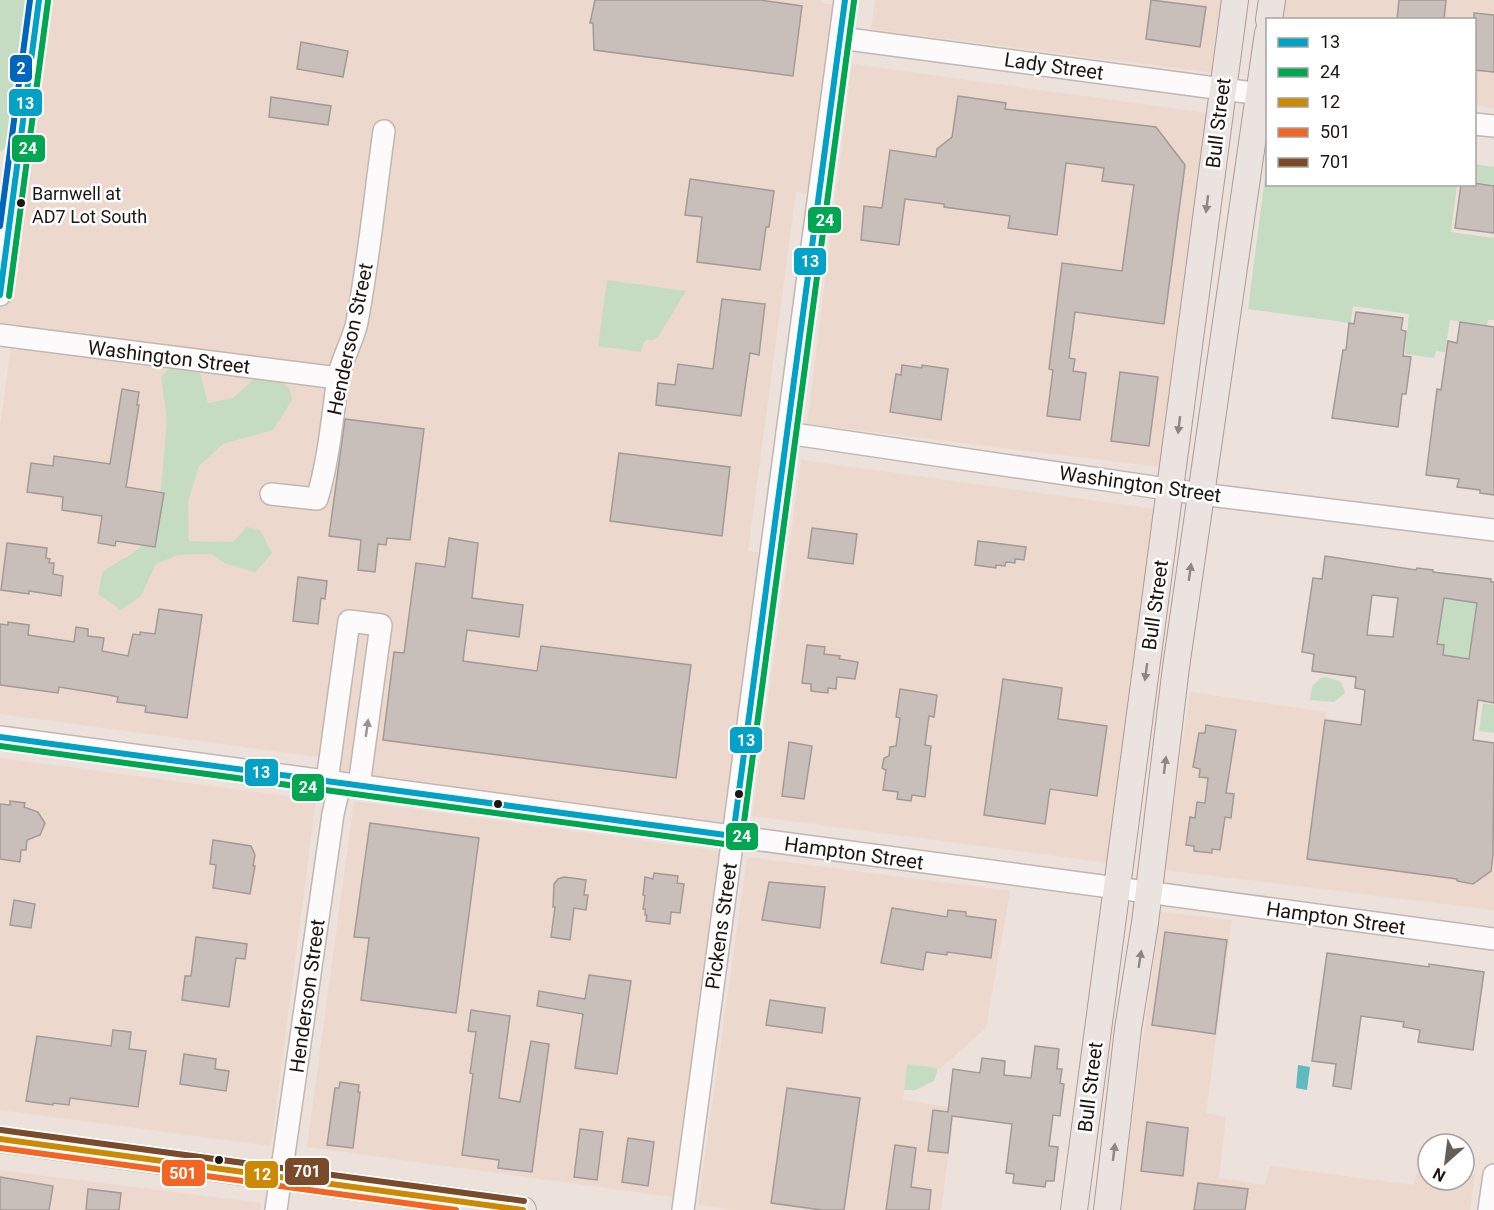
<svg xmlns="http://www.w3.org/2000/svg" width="1494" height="1210" viewBox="0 0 1494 1210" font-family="Roboto,sans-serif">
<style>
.built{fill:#edd8ce}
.green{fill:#c6dcc2}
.water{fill:#61bac1}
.building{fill:#c8bfbb;stroke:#a29a96;stroke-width:1.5;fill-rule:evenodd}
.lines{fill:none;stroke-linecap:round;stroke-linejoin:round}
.minor-casing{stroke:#c0b7b3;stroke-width:24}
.major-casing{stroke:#ac9b96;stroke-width:28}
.minor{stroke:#fcfafa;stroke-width:21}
.major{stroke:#ebe3e0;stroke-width:26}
.bus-1-casing{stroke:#fff;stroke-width:10}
.bus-2-casing{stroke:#fff;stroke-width:10}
.bus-3-casing{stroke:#fff;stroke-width:10}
.bus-4-casing{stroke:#fff;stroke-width:10}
.bus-5-casing{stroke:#fff;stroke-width:10}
.bus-6-casing{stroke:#fff;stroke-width:10}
.bus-1{stroke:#01a2c5;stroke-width:6}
.bus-2{stroke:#00a651;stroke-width:6}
.bus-3{stroke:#cb8904;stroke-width:6}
.bus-4{stroke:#f26522;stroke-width:6}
.bus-5{stroke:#7a4b2a;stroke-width:6}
.bus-6{stroke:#0065bd;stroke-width:6}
.oneway{fill:#8e8783}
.oneway2{fill:#989392}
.bus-dot{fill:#1d1612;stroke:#fff;stroke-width:2}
.labels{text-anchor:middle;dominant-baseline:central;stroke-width:5;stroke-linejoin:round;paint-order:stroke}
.bus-label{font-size:18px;fill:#1d1612;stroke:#fff;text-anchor:start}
.street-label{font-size:20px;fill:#1d1612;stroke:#fff}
.line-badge{stroke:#fff;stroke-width:2}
.badge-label{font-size:16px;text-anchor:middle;font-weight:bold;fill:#fff}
</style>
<rect width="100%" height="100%" fill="#ece1db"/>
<!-- built -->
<g class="built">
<polygon points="30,0 821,0 821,3 837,5 814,194 796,192 748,551 775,555 736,836 332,779 334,759 0,714 0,427 11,346 348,392 350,385 0,340 0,245"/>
<polygon points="875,0 1223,0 1214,73 871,29"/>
<polygon points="1280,0 1494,0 1494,108 1475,105 1474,20 1277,20"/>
<polygon points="852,64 1207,113 1161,467 807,424"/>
<polygon points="801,460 1155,509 1108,863 752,816"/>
<polygon points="1190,692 1326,712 1325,718 1494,742 1494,910 1164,870"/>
<polygon points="0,758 316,800 271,1146 0,1110"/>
<polygon points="354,801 719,851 673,1197 307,1147"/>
<polygon points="747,857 1010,891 986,1028 940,1069 907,1064 903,1100 955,1108 941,1210 736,1210 698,1205"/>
<polygon points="1161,912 1232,920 1206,1113 1226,1117 1219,1178 1265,1185 1270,1166 1413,1185 1419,1168 1428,1169 1428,1180 1464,1180 1464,1173 1475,1174 1470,1210 1119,1210"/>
<polygon points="0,1170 261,1203 260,1210 0,1210"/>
</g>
<!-- green -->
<g class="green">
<polygon points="0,0 29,0 7,146 0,152"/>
<polygon points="1267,162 1268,184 1457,185 1451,232 1494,238 1494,320 1488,320 1487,325 1450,320 1445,352 1436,351 1434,358 1405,354 1409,314 1353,306 1351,323 1248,309"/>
<polygon points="1475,164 1494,167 1494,185 1475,182"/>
<polygon points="607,280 686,291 658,337 653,340 646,340 643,344 641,352 598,346"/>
<polygon points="173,365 200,373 208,403 233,398 254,379 274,375 290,389 292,400 273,430 223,444 199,466 188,502 189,541 233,542 247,527 260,530 272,553 256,572 226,564 211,554 178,555 156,564 141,596 121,610 98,594 103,571 133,553 157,533 167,420 161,377"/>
<polygon points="1444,598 1477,603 1469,659 1443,655 1444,645 1437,644"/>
<polygon points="1327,677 1341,682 1345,693 1334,702 1310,700 1312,686 1321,678"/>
<polygon points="1483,703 1494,705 1494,733 1479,731"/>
<polygon points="907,1064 938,1068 934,1081 915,1090 904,1090"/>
</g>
<!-- water -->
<polygon class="water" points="1298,1065 1310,1067 1307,1090 1296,1088"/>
<!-- building -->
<g class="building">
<polygon points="595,0 760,0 802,6 793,76 594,50 593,23 590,23"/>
<polygon points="1151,0 1206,7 1200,47 1146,39"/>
<polygon points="1399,0 1446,0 1444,20 1397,20"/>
<polygon points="1474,13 1494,15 1494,72 1474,70"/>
<polygon points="301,42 348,51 343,77 297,69"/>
<polygon points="958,96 1006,103 1005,109 1156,127 1185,165 1164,324 1075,312 1069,358 1075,359 1073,371 1086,373 1080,420 1047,416 1053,370 1049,369 1062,263 1122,271 1134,185 1102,181 1104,168 1066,163 1057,235 1008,228 1010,216 944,207 944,204 905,199 899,245 861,240 864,206 882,208 890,150 936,157 937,149 952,137"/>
<polygon points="271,97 331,106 328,125 269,117"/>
<polygon points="690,179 774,191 769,227 766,227 760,270 697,262 702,217 685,215"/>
<polygon points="1474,183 1494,186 1494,233 1455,228 1461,184"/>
<polygon points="722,299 765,304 759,355 750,353 741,416 656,405 658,383 675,385 678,364 713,369"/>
<polygon points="1356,312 1403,318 1401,330 1406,331 1403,356 1411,357 1406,394 1402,394 1398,427 1332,418 1343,350 1346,350 1349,323 1354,324"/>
<polygon points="1460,322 1494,327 1494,495 1480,493 1480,490 1457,487 1459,479 1426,475 1437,389 1441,390 1448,341 1457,343"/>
<polygon points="902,365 922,368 922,365 948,369 941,420 890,412 896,374 901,375"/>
<polygon points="1120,372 1158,377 1149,446 1111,441"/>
<polygon points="122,389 139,392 137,405 139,405 126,487 164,493 155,547 116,541 115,546 98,543 102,516 62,510 63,497 27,492 31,463 53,466 54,456 110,464"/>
<polygon points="345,419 424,429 410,540 387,538 386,545 378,544 375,572 358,570 361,540 329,536"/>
<polygon points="619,453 730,467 722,536 610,521"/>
<polygon points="812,528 857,534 853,564 808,558"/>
<polygon points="449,538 478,543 472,598 523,605 519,637 467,630 463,661 537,671 541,646 691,665 676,778 383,740 394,652 404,653 416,563 445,567"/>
<polygon points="978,541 1026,547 1024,560 1015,559 1015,563 1006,562 1005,566 996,565 996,568 975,565"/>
<polygon points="7,543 47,548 46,558 50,559 49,563 54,563 53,574 63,576 61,596 29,591 29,594 1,590"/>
<path d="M1325 556 1416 570 1417 568 1433 570V572L1491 579V582H1494V703L1478 700 1473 740 1494 743 1493 855 1491 871 1473 884 1457 881V879L1307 859 1325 720 1361 725 1365 690 1355 688 1356 677 1312 671 1314 654 1302 652 1313 578 1322 579ZM1372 595 1398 598 1393 637 1367 635ZM1444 598 1477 603 1469 659 1443 655 1444 645 1437 644Z"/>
<polygon points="298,577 327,581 325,599 321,598 318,624 293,621"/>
<polygon points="159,609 202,615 187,718 145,712 146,706 117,702 118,697 109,695 59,687 58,693 0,685 0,624 8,625 8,622 29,625 28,635 74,642 76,627 88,629 88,636 104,638 102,651 128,656 133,634 140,635 140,632 155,634"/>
<polygon points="807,645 825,647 824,654 840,656 839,659 858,662 855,679 837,677 836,689 828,688 828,693 811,691 811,684 802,683"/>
<polygon points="1003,679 1062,688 1058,719 1107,726 1097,796 1050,789 1045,824 984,815"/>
<polygon points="900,689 937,695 934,717 929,716 925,745 931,746 925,797 912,795 911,801 897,799 898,792 883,790 886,770 882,768 884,758 889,756 890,747 896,746 900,718 896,717"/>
<polygon points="1206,725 1236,730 1226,793 1234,794 1231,818 1225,817 1220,850 1212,849 1212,853 1194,851 1194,846 1186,845 1190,817 1195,818 1197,802 1205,803 1208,778 1199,777 1200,769 1193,767 1199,733 1205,733"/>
<polygon points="789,742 812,746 804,799 782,796"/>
<polygon points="10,801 25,803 24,807 38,812 45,823 40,835 27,840 26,850 21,850 20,862 0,859 0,804 10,805"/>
<polygon points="370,823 479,838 456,1013 361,1000 369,938 354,937"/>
<polygon points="213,840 251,846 255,855 253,866 255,866 250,894 213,888 216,865 210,864"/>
<polygon points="654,873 678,876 677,883 684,884 680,913 671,912 670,924 646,921 647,915 645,915 645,909 643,909 645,896 643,895 645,877 653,879"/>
<polygon points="564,877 586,880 584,895 588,895 586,910 574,908 570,940 551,937 555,907 553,907 554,884 558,879"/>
<polygon points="769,882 825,887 820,928 762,920"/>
<polygon points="14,900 35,904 31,928 10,925"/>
<polygon points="892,908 947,917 948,910 966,912 966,916 996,920 991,958 947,952 947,955 926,952 923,970 881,963"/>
<polygon points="1165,932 1227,940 1215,1034 1152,1025"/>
<polygon points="196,937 247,944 245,959 236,958 229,1007 182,1000 185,976 191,976"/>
<polygon points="1327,953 1429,967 1429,964 1484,972 1473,1050 1418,1042 1420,1030 1403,1027 1404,1022 1361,1016 1351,1089 1333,1086 1336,1064 1312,1061"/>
<polygon points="589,975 631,981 617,1074 575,1068 583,1014 537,1006 539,991 585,999"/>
<polygon points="770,1000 825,1008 822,1033 766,1025"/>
<polygon points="471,1010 510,1016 499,1098 520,1102 531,1041 549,1044 532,1172 498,1168 499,1160 462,1155 473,1074 470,1073 476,1032 468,1031"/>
<polygon points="113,1030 131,1032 129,1049 146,1051 138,1107 70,1098 69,1105 53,1103 53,1105 26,1101 37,1036 111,1046"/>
<polygon points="1035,1046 1059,1049 1057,1069 1062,1069 1060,1083 1064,1084 1060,1116 1053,1115 1049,1146 1058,1147 1054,1181 1046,1181 1045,1187 1013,1183 1014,1174 1006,1173 1012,1124 952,1116 948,1153 928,1151 933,1110 948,1112 953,1069 980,1073 982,1058 1005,1061 1004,1075 1031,1078"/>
<polygon points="184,1054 216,1059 215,1069 229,1071 226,1091 180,1084"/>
<polygon points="340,1082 359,1085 358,1092 360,1092 353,1148 327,1145 335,1088 339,1088"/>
<polygon points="787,1088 860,1098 844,1210 822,1210 771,1203"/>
<polygon points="1147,1122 1188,1128 1183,1176 1141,1171"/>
<polygon points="580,1129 603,1132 597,1180 574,1177"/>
<polygon points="628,1138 654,1142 648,1186 622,1182"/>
<polygon points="895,1145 916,1148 911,1187 931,1190 929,1210 886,1210"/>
<polygon points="0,1177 53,1186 49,1210 0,1210"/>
<polygon points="1198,1183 1248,1189 1245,1210 1194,1210"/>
<polygon points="88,1189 121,1193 119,1210 86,1210"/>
</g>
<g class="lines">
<defs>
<g id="minor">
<polyline points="840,38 1268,95"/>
<polyline points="1474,124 1494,126"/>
<polyline points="0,295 39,0"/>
<polyline points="0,335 338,378"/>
<polyline points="787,433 1201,494 1494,530"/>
<path d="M271 494 317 499C329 459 332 419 338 378 342 358 353 341 357 322 369 259 375 195 384 131"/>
<polyline points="0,737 1494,939"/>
<polyline points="327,781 349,621 381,625 359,786"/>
<polyline points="276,1210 333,814 340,783"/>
<polyline points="683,1210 845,0"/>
<polyline points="1489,1210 1494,1175"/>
</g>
<g id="major">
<polyline points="1269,20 1272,0"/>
<polyline points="0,1139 523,1210"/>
<polyline points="1074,1210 1235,0"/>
<polyline points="1107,1210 1128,1029 1145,923 1176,667 1268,33"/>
</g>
</defs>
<!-- minor casing -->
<use href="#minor" class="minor-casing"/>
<!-- major casing -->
<use href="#major" class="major-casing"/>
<!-- minor -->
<use href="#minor" class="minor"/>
<!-- major -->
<use href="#major" class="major"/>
<defs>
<g id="bus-1">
<polyline points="0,295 39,0"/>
<polyline points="0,737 733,836 845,0"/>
</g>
<g id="bus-2">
<polyline points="9,296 48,1"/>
<polyline points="0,746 732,845 739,843 742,837 854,1"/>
</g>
<polyline id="bus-3" points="0,1139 523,1210"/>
<polyline id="bus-4" points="0,1148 456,1210"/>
<polyline id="bus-5" points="1,1130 524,1201"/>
<polyline id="bus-6" points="0,226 30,0"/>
</defs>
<!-- bus-1 casing -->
<use href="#bus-1" class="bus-1-casing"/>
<!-- bus-2 casing -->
<use href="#bus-2" class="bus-2-casing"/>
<!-- bus-3 casing -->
<use href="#bus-3" class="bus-3-casing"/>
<!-- bus-4 casing -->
<use href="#bus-4" class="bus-4-casing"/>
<!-- bus-5 casing -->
<use href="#bus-5" class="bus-5-casing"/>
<!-- bus-6 casing -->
<use href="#bus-6" class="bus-6-casing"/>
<!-- bus-1 -->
<use href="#bus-1" class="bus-1"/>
<!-- bus-2 -->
<use href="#bus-2" class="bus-2"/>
<!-- bus-3 -->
<use href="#bus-3" class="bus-3"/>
<!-- bus-4 -->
<use href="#bus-4" class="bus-4"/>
<!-- bus-5 -->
<use href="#bus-5" class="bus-5"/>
<!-- bus-6 -->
<use href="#bus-6" class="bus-6"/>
</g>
<!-- one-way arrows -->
<defs><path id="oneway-solid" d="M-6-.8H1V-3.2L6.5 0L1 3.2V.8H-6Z" transform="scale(1.5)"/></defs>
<g class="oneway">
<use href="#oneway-solid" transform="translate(1207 204) rotate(97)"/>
<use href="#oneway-solid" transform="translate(1179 425) rotate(97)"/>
<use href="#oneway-solid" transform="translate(1190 572) rotate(-82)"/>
<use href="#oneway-solid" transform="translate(1146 672) rotate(98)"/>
<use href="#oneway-solid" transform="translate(1165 765) rotate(-83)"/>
<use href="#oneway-solid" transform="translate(1140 959) rotate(-81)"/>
<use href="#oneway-solid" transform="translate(1114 1152) rotate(-83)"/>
</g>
<use class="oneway2" href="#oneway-solid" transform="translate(367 728) rotate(-82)"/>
<!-- markers -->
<g class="bus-dot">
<circle cx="21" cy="203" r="5"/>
<circle cx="739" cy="794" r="5"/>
<circle cx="498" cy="804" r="5"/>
<circle cx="219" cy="1160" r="5"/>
</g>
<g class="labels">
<!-- bus labels -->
<g class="bus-label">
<text x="32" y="193">Barnwell at<tspan x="32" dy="23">AD7 Lot South</tspan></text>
</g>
<!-- street labels -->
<g class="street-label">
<text transform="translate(1054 66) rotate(8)">Lady Street</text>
<text transform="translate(1218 123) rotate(-83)">Bull Street</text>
<text transform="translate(350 339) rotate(-78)">Henderson Street</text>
<text transform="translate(169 357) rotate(7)">Washington Street</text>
<text transform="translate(1140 484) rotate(8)">Washington Street</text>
<text transform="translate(1155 605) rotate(-82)">Bull Street</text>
<text transform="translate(854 853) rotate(8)">Hampton Street</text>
<text transform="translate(1336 918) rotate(8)">Hampton Street</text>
<text transform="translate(721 926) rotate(-82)">Pickens Street</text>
<text transform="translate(307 996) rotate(-82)">Henderson Street</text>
<text transform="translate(1090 1087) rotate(-83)">Bull Street</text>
</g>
</g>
<g class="line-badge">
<rect x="9" y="54" width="24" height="29" rx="6" fill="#0065bd"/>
<rect x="8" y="88" width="35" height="29" rx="6" fill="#01a2c5"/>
<rect x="11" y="134" width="35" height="29" rx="6" fill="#00a651"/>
<rect x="807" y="206" width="35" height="28" rx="6" fill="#00a651"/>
<rect x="793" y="247" width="34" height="29" rx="6" fill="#01a2c5"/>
<rect x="729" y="726" width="34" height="28" rx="6" fill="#01a2c5"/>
<rect x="244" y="758" width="35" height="29" rx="6" fill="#01a2c5"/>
<rect x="291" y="773" width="34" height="29" rx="6" fill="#00a651"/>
<rect x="725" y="822" width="34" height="29" rx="6" fill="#00a651"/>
<rect x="284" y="1157" width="46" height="29" rx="6" fill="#7a4b2a"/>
<rect x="161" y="1159" width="45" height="28" rx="6" fill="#f26522"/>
<rect x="244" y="1160" width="35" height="29" rx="6" fill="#cb8904"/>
</g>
<g class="badge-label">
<text x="21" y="74">2</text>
<text x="25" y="109">13</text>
<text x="28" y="154">24</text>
<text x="825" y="226">24</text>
<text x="810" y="267">13</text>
<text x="746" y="746">13</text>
<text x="261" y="778">13</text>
<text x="308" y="793">24</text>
<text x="742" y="842">24</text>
<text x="307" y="1177">701</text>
<text x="183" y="1179">501</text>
<text x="262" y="1180">12</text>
</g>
<!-- legend -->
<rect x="1266" y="18" width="210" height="168" fill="#ffffff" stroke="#a5a2a0" stroke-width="1.5"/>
<rect x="1278" y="38" width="30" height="9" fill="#01a2c5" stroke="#a5a2a0" stroke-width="1.5"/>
<text x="1320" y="48" font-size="18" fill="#1d1612">13</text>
<rect x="1278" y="68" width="30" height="9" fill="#00a651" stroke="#a5a2a0" stroke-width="1.5"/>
<text x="1320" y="78" font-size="18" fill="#1d1612">24</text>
<rect x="1278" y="98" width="30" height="9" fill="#cb8904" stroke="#a5a2a0" stroke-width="1.5"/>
<text x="1320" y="108" font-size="18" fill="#1d1612">12</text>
<rect x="1278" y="128" width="30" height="9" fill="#f26522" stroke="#a5a2a0" stroke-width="1.5"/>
<text x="1320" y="138" font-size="18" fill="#1d1612">501</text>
<rect x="1278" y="158" width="30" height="9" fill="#7a4b2a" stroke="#a5a2a0" stroke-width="1.5"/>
<text x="1320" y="168" font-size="18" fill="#1d1612">701</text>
<!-- north arrow -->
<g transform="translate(1446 1162) rotate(208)"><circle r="28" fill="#ffffff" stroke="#a5a2a0" stroke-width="1.5"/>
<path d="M0-4.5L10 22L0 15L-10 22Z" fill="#655d58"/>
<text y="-9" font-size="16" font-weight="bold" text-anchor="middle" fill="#1d1612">N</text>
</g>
</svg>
